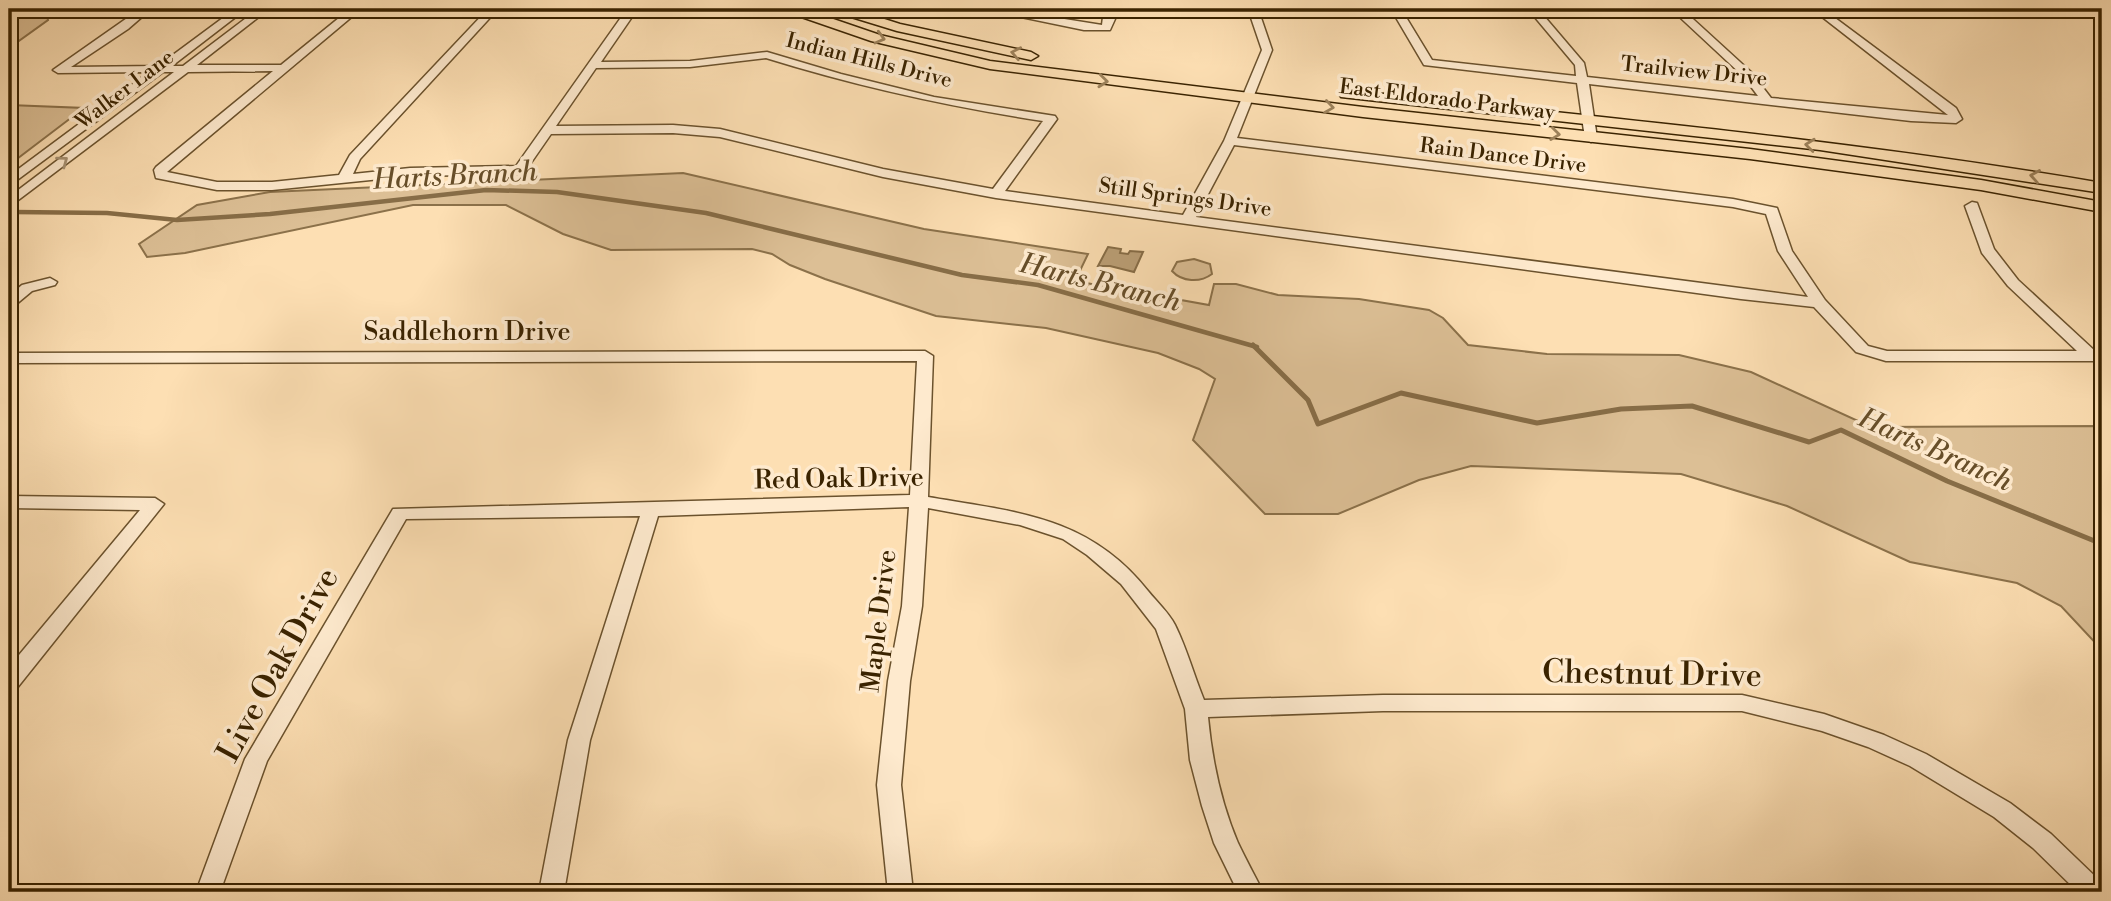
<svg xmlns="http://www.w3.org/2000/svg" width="2111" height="901" viewBox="0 0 2111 901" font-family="'Libre Bodoni',serif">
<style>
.green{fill:#dcbf95;stroke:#8b714a;stroke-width:2}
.water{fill:#bb9f76;stroke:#876d47;stroke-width:2}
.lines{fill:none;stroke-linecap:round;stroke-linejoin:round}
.stream-far1{stroke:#876d47;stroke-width:4.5}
.stream{stroke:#876d47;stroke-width:5}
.minor-casing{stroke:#6b522d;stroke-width:3}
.major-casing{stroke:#3a2300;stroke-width:3}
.minor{fill:#feeace;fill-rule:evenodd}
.major{fill:#fddfb3;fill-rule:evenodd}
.oneway{stroke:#9c815a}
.oneway2{stroke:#a69071}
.labels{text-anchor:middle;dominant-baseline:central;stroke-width:7;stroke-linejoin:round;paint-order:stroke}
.far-street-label{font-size:21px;fill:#3a2300;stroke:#feeace}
.street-label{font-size:26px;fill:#3a2300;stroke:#feeace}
.water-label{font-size:28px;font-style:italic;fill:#674e29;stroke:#feeace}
.near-street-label{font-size:32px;fill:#3a2300;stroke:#feeace}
</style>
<rect width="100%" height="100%" fill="#fddfb3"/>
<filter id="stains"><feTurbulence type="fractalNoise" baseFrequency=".00286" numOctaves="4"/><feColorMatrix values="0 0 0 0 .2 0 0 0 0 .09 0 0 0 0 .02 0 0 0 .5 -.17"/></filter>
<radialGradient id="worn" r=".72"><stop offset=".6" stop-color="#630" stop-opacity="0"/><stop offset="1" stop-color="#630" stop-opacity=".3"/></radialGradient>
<!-- green -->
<g class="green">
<polygon points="9,9 45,9 48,20 9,48"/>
<polygon points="9,105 84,108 9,165"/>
<polygon points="683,173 924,229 1088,254 1075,281 1209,305 1214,284 1236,284 1278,295 1359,299 1429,310 1443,318 1468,345 1547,354 1679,355 1751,372 1871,427 2102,426 2102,650 2061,606 2017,583 1910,562 1787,506 1681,474 1471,466 1419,480 1338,514 1265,514 1193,440 1215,379 1199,369 1158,353 1046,328 936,316 825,279 790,265 772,254 752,249 611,250 563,234 506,205 413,205 185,253 147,257 139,244 197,205 270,192"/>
<path d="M1194 259 1210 264 1212 274C1200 283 1182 282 1172 271L1177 262Z"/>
</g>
<!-- water -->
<polygon class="water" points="1108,247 1121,249 1120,253 1128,254 1130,251 1143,252 1134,272 1110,266 1098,266"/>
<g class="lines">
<!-- stream-far1 -->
<polyline class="stream-far1" points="14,212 107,213 177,220 270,214 486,190 557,192 706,213 962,275 1038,285 1257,347"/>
<!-- stream -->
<polyline class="stream" points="1253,345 1308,400 1318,424 1401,393 1537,423 1621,409 1692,406 1809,442 1841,430 1947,481 2102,544"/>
<defs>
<g id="minor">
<path d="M140 9H151L128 29 71 67 158 66 235 9H246L172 66H183L258 9H269L197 65H281L350 9H361L167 172 217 182H272L339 175 350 155 488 9H498L360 159 353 174 410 168 516 166 627 9H712L707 12 634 14 601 62 690 61 767 52 841 74 934 97 1055 116 1057 119 1005 191 1183 215 1224 141 1262 50 1248 9H1258L1272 50 1237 138 1733 199 1777 208 1792 251 1825 300 1868 346 1887 351H2077L2008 286 1982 253 1965 206 1972 202 1977 203 1994 249 2018 280 2095 351H2102V361H1886L1856 352 1814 307 1741 299 996 198 883 177 720 137 673 133 551 134 524 173 520 174 410 176 272 190H217L156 178 154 170 156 167 273 71 188 72 9 207V197L174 72H163L9 186V176L149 72 58 73 53 70ZM766 58C859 87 947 106 1043 121L993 189 883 169 720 129 673 125 556 126 596 68 690 67ZM1234 145 1733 207 1766 214 1778 251 1808 297 1196 217Z"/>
<polygon points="982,9 1002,9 1102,25 1104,9 1114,9 1115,19 1110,30 1084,30"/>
<polygon points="1391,9 1401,9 1432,60 1576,76 1575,65 1528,9 1538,9 1584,63 1587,77 1758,96 1743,76 1671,9 1682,9 1751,72 1771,98 1948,115 1812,9 1823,9 1956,108 1962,119 1956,123 1911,121 1589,84 1597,138 1591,142 1585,138 1577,83 1424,65"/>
<polygon points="50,278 57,282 55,285 32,291 14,306 9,307 9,296 22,285"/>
<path d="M925 351 933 356 928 497C1016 512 1089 516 1148 591 1157 602 1169 613 1175 625 1187 649 1194 676 1204 700L1383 695H1742L1824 714 1884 735 1926 754 2010 803 2051 834 2102 883V892H2078L2033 848 1994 817 1910 766 1868 747 1822 731 1742 711H1383L1208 717C1212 760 1221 803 1238 843 1246 860 1255 876 1263 892H1238L1214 843 1202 806 1190 760 1185 709 1156 629 1121 584 1087 555 1063 539 1020 525 928 508 922 606 910 681 901 785 913 892H888L877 785 888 681 902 606 909 507 658 516 590 740 564 892H539L568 740 640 516 406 519 267 761 220 892H196L245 759 393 509 910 495 917 361 9 363V353Z"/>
<polygon points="9,496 155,498 164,504 17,688 9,690 9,667 140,510 9,508"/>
</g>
<g id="major">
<polygon points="786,9 804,9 880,35 990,61 1363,107 1750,149 1981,180 2102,202 2102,212 1981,190 1750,159 1363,117 990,69 871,41 787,12"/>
<polygon points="834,9 853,9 900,24 1031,52 1038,56 1031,60 897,31 835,12"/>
<path d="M1346 90C1599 117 1851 140 2102 183V193L1820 150 1341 97 1339 94 1341 91Z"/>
</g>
</defs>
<!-- minor casing -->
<use href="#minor" class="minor-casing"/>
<!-- major casing -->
<use href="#major" class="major-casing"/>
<!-- minor -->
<use href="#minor" class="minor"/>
<!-- major -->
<use href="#major" class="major"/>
</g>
<!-- one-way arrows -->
<defs><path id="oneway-chevron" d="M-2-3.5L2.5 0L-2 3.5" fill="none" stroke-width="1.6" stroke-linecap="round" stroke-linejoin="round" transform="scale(1.75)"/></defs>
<g class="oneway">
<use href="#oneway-chevron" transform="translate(880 38) rotate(15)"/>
<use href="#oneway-chevron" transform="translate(1016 53) rotate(-169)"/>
<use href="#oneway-chevron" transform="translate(1103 81) rotate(6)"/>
<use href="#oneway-chevron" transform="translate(1329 107) rotate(8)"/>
<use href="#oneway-chevron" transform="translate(1555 134) rotate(7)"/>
<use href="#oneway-chevron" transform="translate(1810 145) rotate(-174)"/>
<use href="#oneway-chevron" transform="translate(2035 176) rotate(-170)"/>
</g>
<use class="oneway2" href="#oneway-chevron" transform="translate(63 161) rotate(-37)"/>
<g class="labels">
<!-- far-street labels -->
<g class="far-street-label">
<text transform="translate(869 61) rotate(14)">Indian Hills Drive</text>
<text transform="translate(1694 72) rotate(6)">Trailview Drive</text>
<text transform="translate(125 90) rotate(-37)">Walker Lane</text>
<text transform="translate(1447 100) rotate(7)">East Eldorado Parkway</text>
<text transform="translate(1503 156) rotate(7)">Rain Dance Drive</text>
<text transform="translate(1185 198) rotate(8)">Still Springs Drive</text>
</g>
<!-- street labels -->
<g class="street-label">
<text x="467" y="332">Saddlehorn Drive</text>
<text transform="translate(839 479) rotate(-1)">Red Oak Drive</text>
<text transform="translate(879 621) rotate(-83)">Maple Drive</text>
</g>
<!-- water labels -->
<g class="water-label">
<text transform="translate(455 176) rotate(-3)">Harts Branch</text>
<text transform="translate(1100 283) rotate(14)">Harts Branch</text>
<text transform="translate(1935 450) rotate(24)">Harts Branch</text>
</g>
<!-- near-street labels -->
<g class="near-street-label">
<text transform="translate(278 665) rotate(-61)">Live Oak Drive</text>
<text transform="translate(1652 674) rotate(1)">Chestnut Drive</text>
</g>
</g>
<!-- margin -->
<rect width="2111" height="901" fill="none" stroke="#fddfb3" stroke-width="35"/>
<rect x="10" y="10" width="2090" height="880" fill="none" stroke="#3a2300" stroke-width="3.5"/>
<rect x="18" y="18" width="2076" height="866" fill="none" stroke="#3a2300" stroke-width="2"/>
<rect width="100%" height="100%" filter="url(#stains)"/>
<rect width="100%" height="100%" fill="url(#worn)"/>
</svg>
